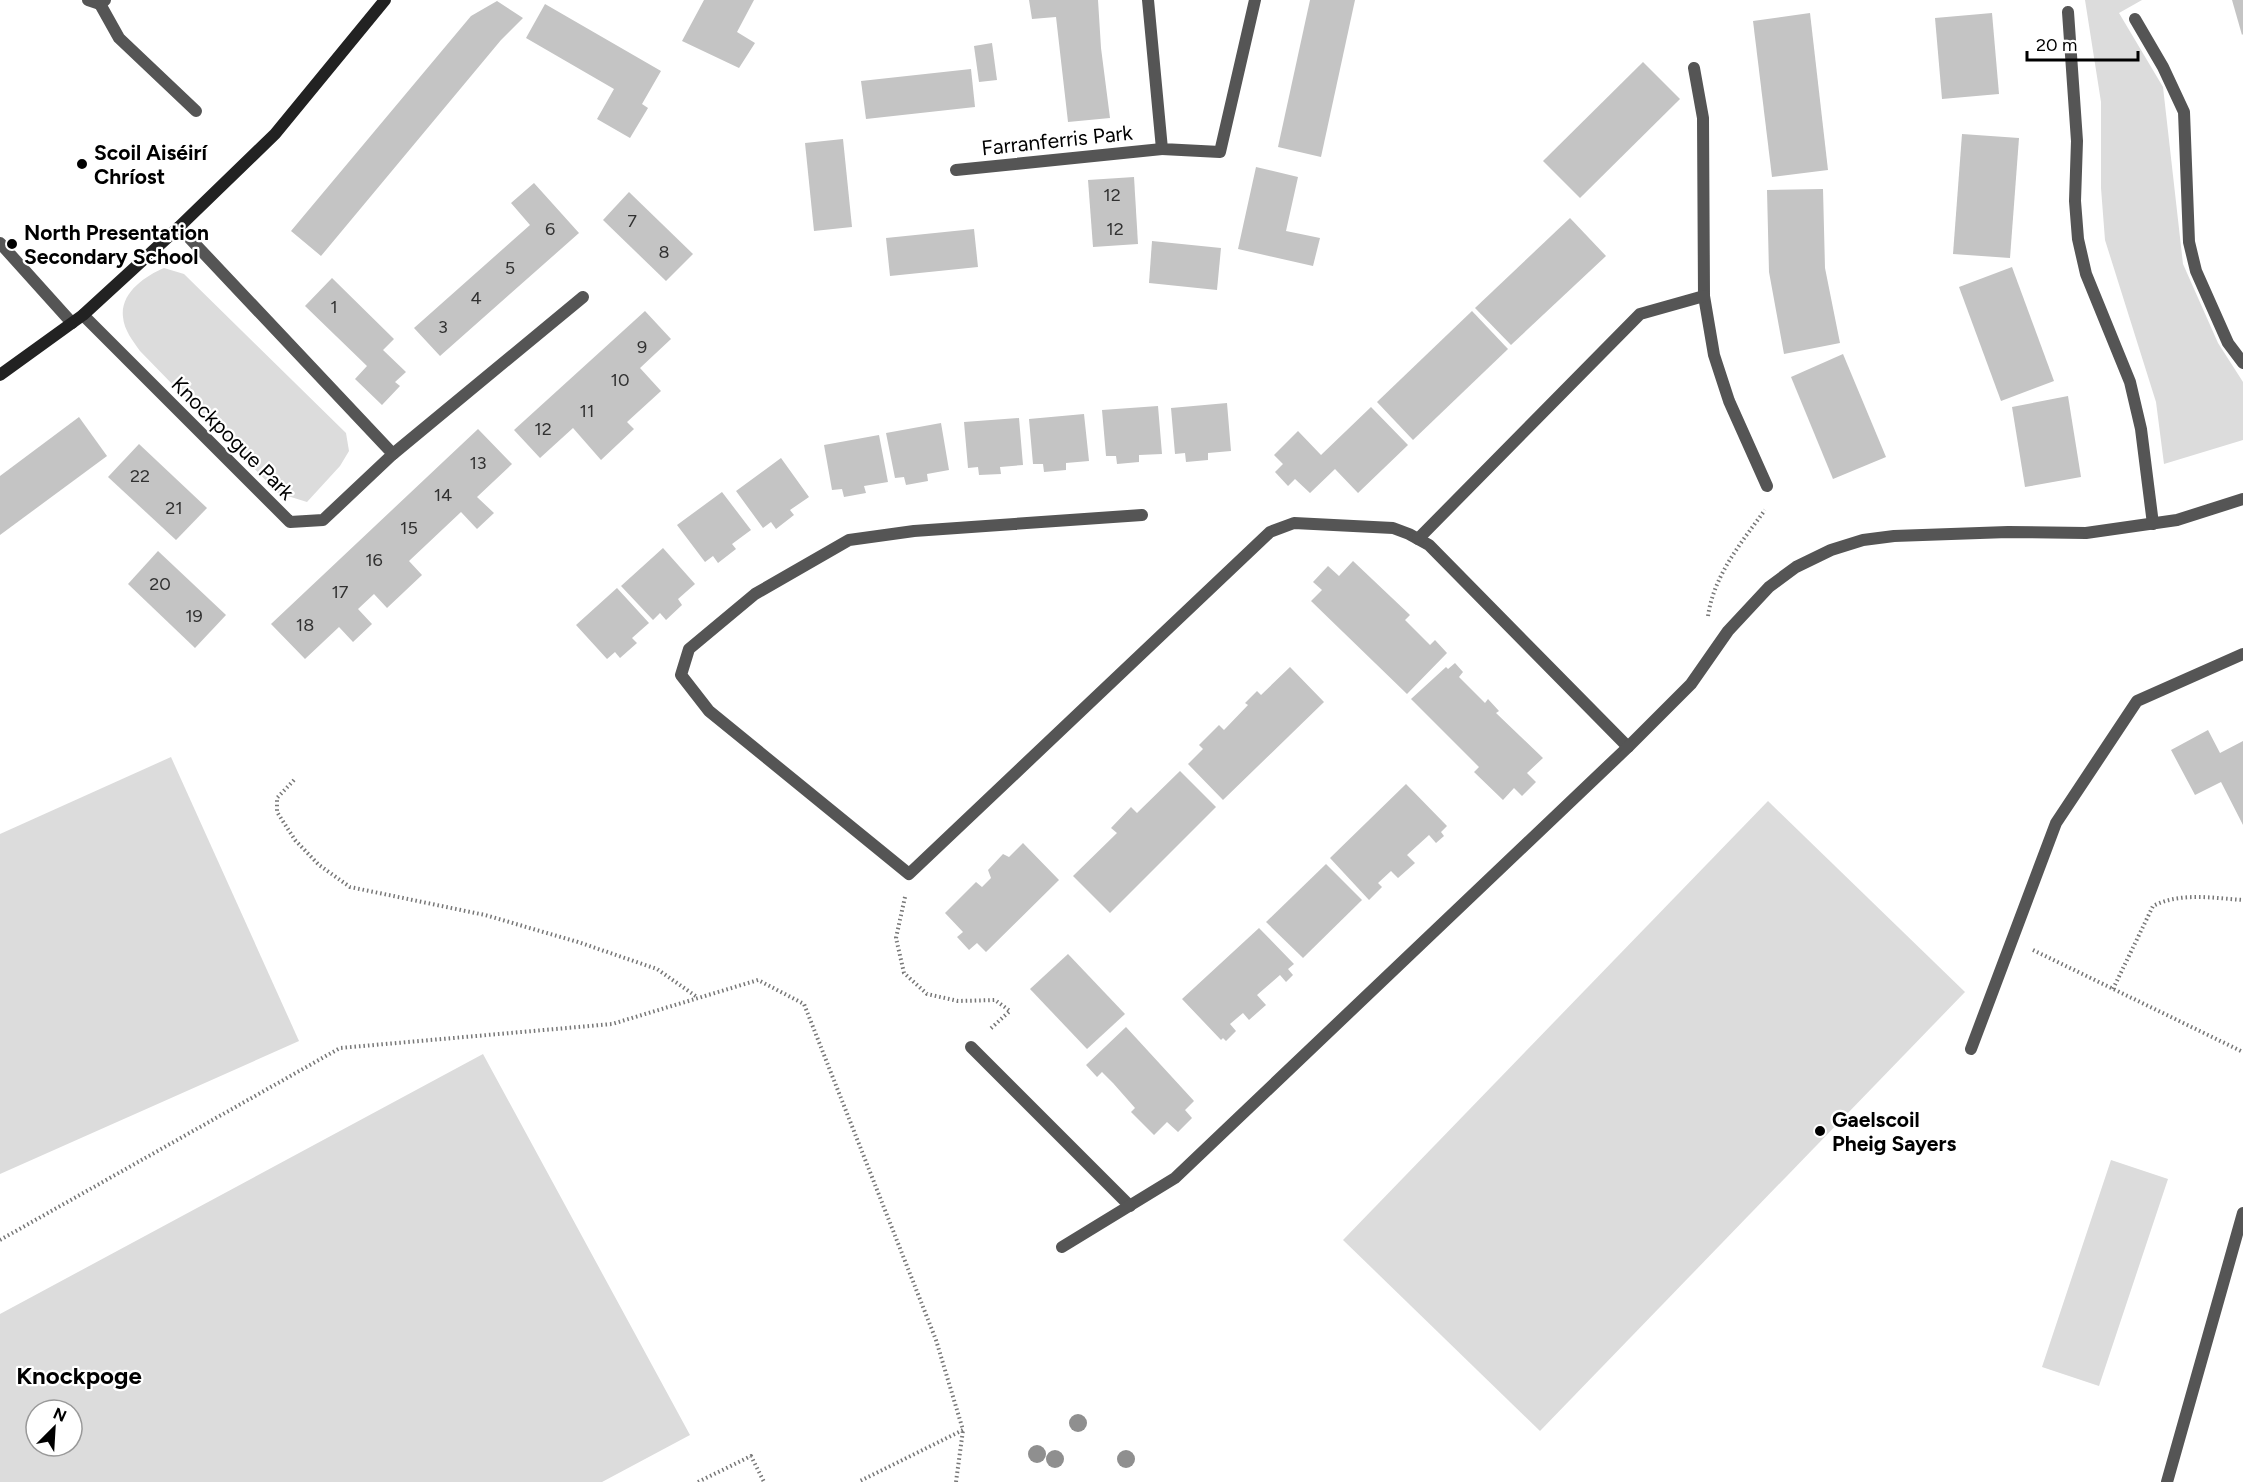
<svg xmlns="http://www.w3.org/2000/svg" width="2243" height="1482" viewBox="0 0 2243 1482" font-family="Figtree,sans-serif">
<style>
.green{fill:#dcdcdc;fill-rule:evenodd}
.building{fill:#c4c4c4}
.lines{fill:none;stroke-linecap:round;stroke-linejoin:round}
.path{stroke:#777;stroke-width:4;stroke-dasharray:1.5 3;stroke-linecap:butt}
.lane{stroke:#555;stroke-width:12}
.street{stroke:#555;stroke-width:12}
.secondary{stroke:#222;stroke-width:12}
.tree{fill:#8f8f8f}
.poi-dot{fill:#000;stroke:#fff;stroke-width:2}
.labels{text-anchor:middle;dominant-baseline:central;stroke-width:4.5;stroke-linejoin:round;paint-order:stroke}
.number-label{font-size:18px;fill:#313131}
.street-label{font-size:21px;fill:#000;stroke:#fff}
.poi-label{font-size:21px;font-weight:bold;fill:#000;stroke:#fff;text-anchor:start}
.quarter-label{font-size:24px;font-weight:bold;fill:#000;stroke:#fff}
</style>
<rect width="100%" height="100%" fill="#fff"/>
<!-- green -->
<g class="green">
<polygon points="2085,0 2142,0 2119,13 2163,87 2183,264 2218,343 2243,382 2243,440 2164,464 2156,402 2105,240 2101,188 2101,102"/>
<path d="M164 268 184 274 346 433 349 451 340 466 307 502 278 493 140 351C133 341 124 330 123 317 120 293 145 276 164 268Z"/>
<polygon points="171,757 299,1041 0,1174 0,834"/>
<polygon points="1768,801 1965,992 1540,1431 1343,1240"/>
<path d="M483 1054 690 1435 602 1482H0V1314ZM36 1410H72V1446H36Z"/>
<polygon points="2111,1160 2168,1179 2099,1386 2042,1367"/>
</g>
<!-- building -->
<g class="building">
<polygon points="704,0 754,0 737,32 755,43 739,68 682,41"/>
<polygon points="1029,0 1098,0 1101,48 1110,118 1068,122 1056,17 1032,19"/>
<polygon points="1310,0 1355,0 1321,157 1278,147"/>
<polygon points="2232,0 2243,0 2243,34 2242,35"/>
<polygon points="497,1 523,18 501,40 321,256 291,231 471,16"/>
<polygon points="545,4 661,71 642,104 648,108 630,138 597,119 614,89 526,38"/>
<polygon points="1810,13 1828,170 1772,177 1753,21"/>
<polygon points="1992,13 1999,94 1942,99 1935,18"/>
<polygon points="992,43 997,80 979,82 974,46"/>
<polygon points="1643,62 1680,99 1580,198 1543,161"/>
<polygon points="971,69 975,107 866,119 861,81"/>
<polygon points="1962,134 2019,138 2010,258 1953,254"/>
<polygon points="843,139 852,227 814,231 805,143"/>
<polygon points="1256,167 1298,177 1286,231 1320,238 1313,266 1238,249"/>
<polygon points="1134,177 1138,244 1093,247 1088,180"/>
<polygon points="534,183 579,233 440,356 414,328 530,225 511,203"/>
<polygon points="1823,189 1825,268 1840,343 1784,354 1769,272 1767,190"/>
<polygon points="629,192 693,254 666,281 603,220"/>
<polygon points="1570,218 1606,256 1511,345 1475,308"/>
<polygon points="974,229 978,267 890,276 886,238"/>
<polygon points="1152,241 1221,248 1217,290 1149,283"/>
<polygon points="2012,267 2054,381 2001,401 1959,287"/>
<polygon points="332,278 394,339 383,350 406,372 395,382 400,386 382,405 355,379 367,366 305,306"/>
<polygon points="645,311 671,339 640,368 661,391 627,422 634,429 601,460 573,428 540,458 514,430"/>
<polygon points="1472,311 1508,349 1413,440 1377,402"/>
<polygon points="1843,354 1886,457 1833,479 1791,377"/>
<polygon points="2068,396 2081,477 2025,487 2012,407"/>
<polygon points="1227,403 1231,451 1208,453 1208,460 1186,462 1185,453 1175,454 1171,408"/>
<polygon points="1158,406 1162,454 1139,455 1139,462 1117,464 1116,456 1106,456 1102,410"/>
<polygon points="1371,407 1408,445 1358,493 1335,469 1310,493 1295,479 1288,486 1275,472 1283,464 1274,455 1298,431 1321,455"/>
<polygon points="1084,414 1089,461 1066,463 1066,470 1044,472 1043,464 1033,464 1029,419"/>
<polygon points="79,417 107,456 0,535 0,476"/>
<polygon points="1019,418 1023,465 1000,467 1001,474 979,475 978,467 968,468 964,422"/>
<polygon points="941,423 949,470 927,474 928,481 906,485 904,477 895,478 886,433"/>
<polygon points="478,429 512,464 477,497 494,513 477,529 461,512 409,561 422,575 387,608 374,594 358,609 372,624 353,642 339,627 305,659 271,624"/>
<polygon points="879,435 888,482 864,486 866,493 844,497 842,489 832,490 824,445"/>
<polygon points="139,444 207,508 176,540 108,477"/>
<polygon points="781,458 809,497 790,510 794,515 776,529 771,522 763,528 736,491"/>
<polygon points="722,492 751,530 732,544 736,549 718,563 713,556 705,562 677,525"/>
<polygon points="663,548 695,584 678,599 682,605 666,620 660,613 653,620 621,586"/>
<polygon points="158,551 226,615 195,648 128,584"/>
<polygon points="1353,561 1410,615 1405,620 1430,645 1435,640 1447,653 1407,694 1311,601 1322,590 1313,582 1328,566 1339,576"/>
<polygon points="617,588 649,623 632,638 637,643 620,658 615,652 607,659 576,625"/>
<polygon points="1455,663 1463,672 1459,677 1485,703 1488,699 1499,711 1496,713 1543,758 1527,773 1536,782 1522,796 1514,788 1503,800 1474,772 1479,767 1411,699 1446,667 1448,669"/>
<polygon points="1290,667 1324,702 1223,800 1188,764 1203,749 1199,745 1219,725 1224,730 1248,705 1245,703 1257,691 1261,695"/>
<polygon points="2208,730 2220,753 2243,741 2243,825 2221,782 2195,795 2171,750"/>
<polygon points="1180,771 1216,807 1110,913 1073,876 1117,833 1111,828 1131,807 1137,813"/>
<polygon points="1406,784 1447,826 1441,832 1444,836 1436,843 1429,835 1407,855 1415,863 1398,878 1391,871 1378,883 1382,887 1369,900 1330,858"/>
<polygon points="1023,843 1059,880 986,952 977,943 969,950 957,937 963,932 945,913 976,882 982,887 991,878 988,870 1003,854 1009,857"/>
<polygon points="1326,864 1362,900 1303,958 1266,922"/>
<polygon points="1259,928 1294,964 1288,969 1293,975 1286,982 1280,975 1257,995 1266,1005 1249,1020 1243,1013 1230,1024 1236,1031 1226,1041 1223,1038 1221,1040 1182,999"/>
<polygon points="1068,954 1125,1014 1087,1049 1030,989"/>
<polygon points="1126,1027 1194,1101 1185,1110 1192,1118 1178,1132 1167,1122 1154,1135 1131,1112 1135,1108 1113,1083 1102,1072 1097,1077 1086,1065"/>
</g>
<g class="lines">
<!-- path -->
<g class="path">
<path d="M1708 616C1714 575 1741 543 1765 510"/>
<polyline points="294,780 277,798 277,812 295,840 319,865 350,887 485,915 578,942 657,969 697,997"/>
<polyline points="905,897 896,938 904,973 927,994 958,1001 995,1000 1010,1011 989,1030"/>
<polyline points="2033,950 2243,1052"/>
<path d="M2113 989 2153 906C2180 892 2213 898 2243 900"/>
<polyline points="0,1240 340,1048 612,1024 758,980 804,1004 936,1340 963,1430 858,1482"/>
<polyline points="698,1482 751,1456 764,1482"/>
<polyline points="956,1482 963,1430"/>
</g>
<!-- lane -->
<g class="lane">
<polyline points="88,0 100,4 105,0"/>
<polyline points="100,4 119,38 196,111"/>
<polyline points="0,243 72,323"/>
<polyline points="1971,1049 2056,823 2137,701 2243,654"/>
<polyline points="2167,1482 2243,1213"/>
</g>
<!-- street -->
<g class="street">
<polyline points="1148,0 1162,149 1220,152 1255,0"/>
<polyline points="2068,12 2077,141 2075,201 2078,239 2086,274 2130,382 2141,429 2153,524"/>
<polyline points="2135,19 2163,67 2184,112 2189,242 2196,271 2228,343 2243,363"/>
<polyline points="1694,68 1703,118 1704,296 1714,355 1729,401 1767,486"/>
<polyline points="956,170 1162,149"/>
<polyline points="83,315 290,522 323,520 393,454 179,227"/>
<polyline points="393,454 583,297"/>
<polyline points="1142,515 914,531 849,540 755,594 689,649 681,675 709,711 909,874 1270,532 1294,523 1393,528 1409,534 1429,545 1628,747"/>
<polyline points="1418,539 1640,314 1704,296"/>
<polyline points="971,1047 1130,1206"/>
<polyline points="1062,1247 1175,1178 1628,747 1691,684 1728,631 1769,587 1796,567 1831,550 1863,540 1894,536 2008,532 2086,533 2177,520 2243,499"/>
</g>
<!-- secondary -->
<polyline class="secondary" points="0,375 83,315 179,227 275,134 385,0"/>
</g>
<!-- trees -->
<g class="tree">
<circle cx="1078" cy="1423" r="9"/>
<circle cx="1037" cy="1454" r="9"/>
<circle cx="1055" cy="1459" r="9"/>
<circle cx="1126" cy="1459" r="9"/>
</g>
<!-- markers -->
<g class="poi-dot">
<circle cx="82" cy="164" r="6"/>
<circle cx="12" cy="244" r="6"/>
<circle cx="1820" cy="1131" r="6"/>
</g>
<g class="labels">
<!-- number labels -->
<g class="number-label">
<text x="1112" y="195">12</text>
<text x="632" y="221">7</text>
<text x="550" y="229">6</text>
<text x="1115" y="229">12</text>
<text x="664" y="252">8</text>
<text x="510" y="268">5</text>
<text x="476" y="298">4</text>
<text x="334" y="307">1</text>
<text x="443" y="327">3</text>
<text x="642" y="347">9</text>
<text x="620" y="380">10</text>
<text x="587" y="411">11</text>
<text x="543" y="429">12</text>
<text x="478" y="463">13</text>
<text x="140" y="476">22</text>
<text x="443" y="495">14</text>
<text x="174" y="508">21</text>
<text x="409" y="528">15</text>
<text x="374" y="560">16</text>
<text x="160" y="584">20</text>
<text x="340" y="592">17</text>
<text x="194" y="616">19</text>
<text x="305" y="625">18</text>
</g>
<!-- street labels -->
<g class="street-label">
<text transform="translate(1057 140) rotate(-6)">Farranferris Park</text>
<text transform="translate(233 438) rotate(45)">Knockpogue Park</text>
</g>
<!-- poi labels -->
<g class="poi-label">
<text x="94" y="152">Scoil Aiséirí<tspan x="94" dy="24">Chríost</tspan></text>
<text x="24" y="232">North Presentation<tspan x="24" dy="24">Secondary School</tspan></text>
<text x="1832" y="1119">Gaelscoil<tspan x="1832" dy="24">Pheig Sayers</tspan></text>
</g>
<!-- quarter labels -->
<g class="quarter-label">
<text x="79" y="1375">Knockpoge</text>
</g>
</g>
<!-- north arrow -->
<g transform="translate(54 1428) rotate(24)"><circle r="28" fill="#ffffff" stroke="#999999" stroke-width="1.5"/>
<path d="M0-4.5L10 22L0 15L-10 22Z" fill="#000000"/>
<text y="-9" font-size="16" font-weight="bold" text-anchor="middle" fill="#000000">N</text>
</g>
<!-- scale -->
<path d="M2027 51v9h111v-9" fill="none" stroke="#000000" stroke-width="3"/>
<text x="2036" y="51" font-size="18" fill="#000000" stroke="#ffffff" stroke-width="4.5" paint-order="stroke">20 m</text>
</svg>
